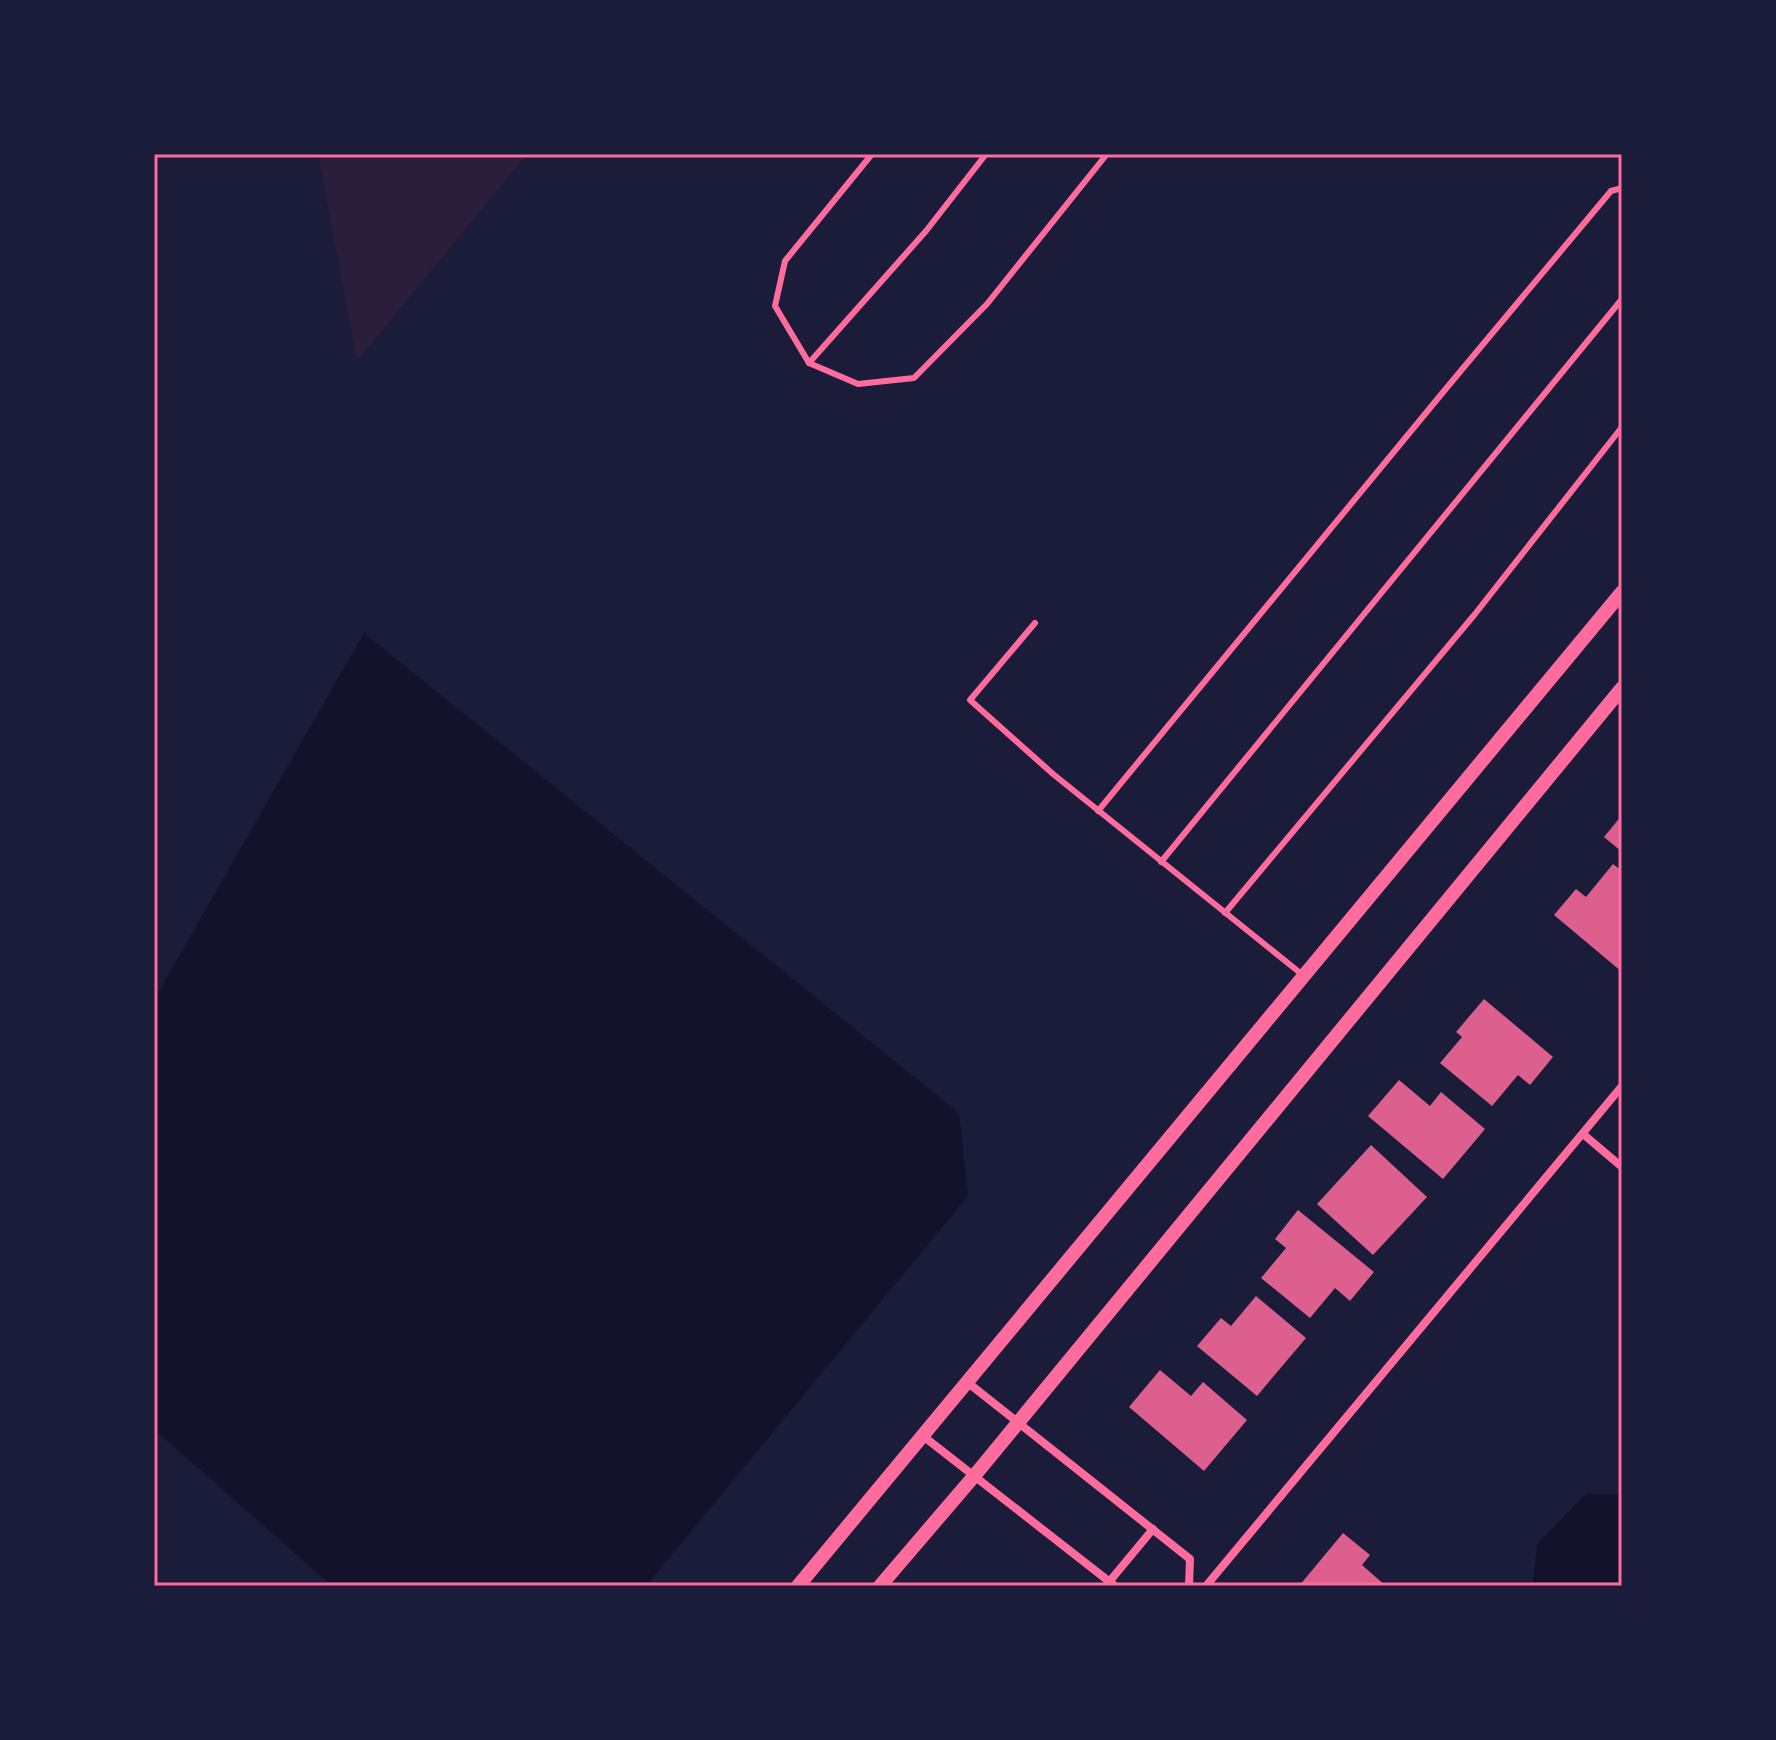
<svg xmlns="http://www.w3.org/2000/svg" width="1776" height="1740" viewBox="0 0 1776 1740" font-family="'Titillium Web',sans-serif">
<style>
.green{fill:#2a1e3b}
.water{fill:#12122b}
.building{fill:#dd5f8e}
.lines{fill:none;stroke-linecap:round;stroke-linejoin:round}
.service{stroke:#ff6b9d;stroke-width:6}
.minor{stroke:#ff6b9d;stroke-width:8}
.tertiary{stroke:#ff6b9d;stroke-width:14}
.neatline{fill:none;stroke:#ff6b9d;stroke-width:3}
</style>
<rect width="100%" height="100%" fill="#1b1b3a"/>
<!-- green -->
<polygon class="green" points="318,154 527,154 357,361"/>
<!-- water -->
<g class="water">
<polygon points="364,633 959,1113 968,1196 646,1586 332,1586 154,1429 154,1000"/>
<polygon points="1586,1494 1622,1494 1622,1586 1533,1586 1537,1544"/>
</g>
<!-- building -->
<g class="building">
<polygon points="1622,815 1622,852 1604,837"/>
<polygon points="1613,864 1622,871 1622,972 1554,915 1576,889 1586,897"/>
<polygon points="1484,999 1553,1057 1530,1085 1518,1075 1492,1106 1440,1063 1462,1037 1456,1032"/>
<polygon points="1399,1080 1430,1106 1441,1092 1485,1129 1443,1179 1368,1116"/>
<polygon points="1371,1145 1427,1197 1373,1255 1317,1204"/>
<polygon points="1298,1210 1374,1272 1350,1301 1335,1288 1310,1318 1261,1278 1286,1248 1275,1239"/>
<polygon points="1256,1296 1306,1338 1257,1396 1197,1346 1221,1318 1231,1326"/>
<polygon points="1160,1370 1191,1396 1203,1382 1247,1420 1204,1471 1129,1407"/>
<polygon points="1343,1533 1370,1555 1362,1565 1386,1586 1299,1586"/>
</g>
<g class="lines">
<!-- service -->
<g class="service">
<polyline points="872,154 785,261 775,306 809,363 858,384 914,378 987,304 1107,154"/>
<polyline points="809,363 926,231 986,154"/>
<polyline points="1035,623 970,700 1053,774 1304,976"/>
<polyline points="1098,811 1444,391 1611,191 1622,188"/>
<polyline points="1161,862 1622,299"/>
<polyline points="1225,913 1475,614 1622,427"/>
</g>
<!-- minor -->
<g class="minor">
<polyline points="1583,1134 1622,1167"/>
<polyline points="967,1382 1190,1559 1189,1586"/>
<polyline points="923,1436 1115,1586"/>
<polyline points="1109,1582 1153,1529"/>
<polyline points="1206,1586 1622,1086"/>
</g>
<!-- tertiary -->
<g class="tertiary">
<polyline points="798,1586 1622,592"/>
<polyline points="880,1586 975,1475 1622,688"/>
</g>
</g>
<!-- border -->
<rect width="1776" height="1740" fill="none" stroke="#1b1b3a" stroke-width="312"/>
<rect x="156" y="156" width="1464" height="1428" class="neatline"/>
</svg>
